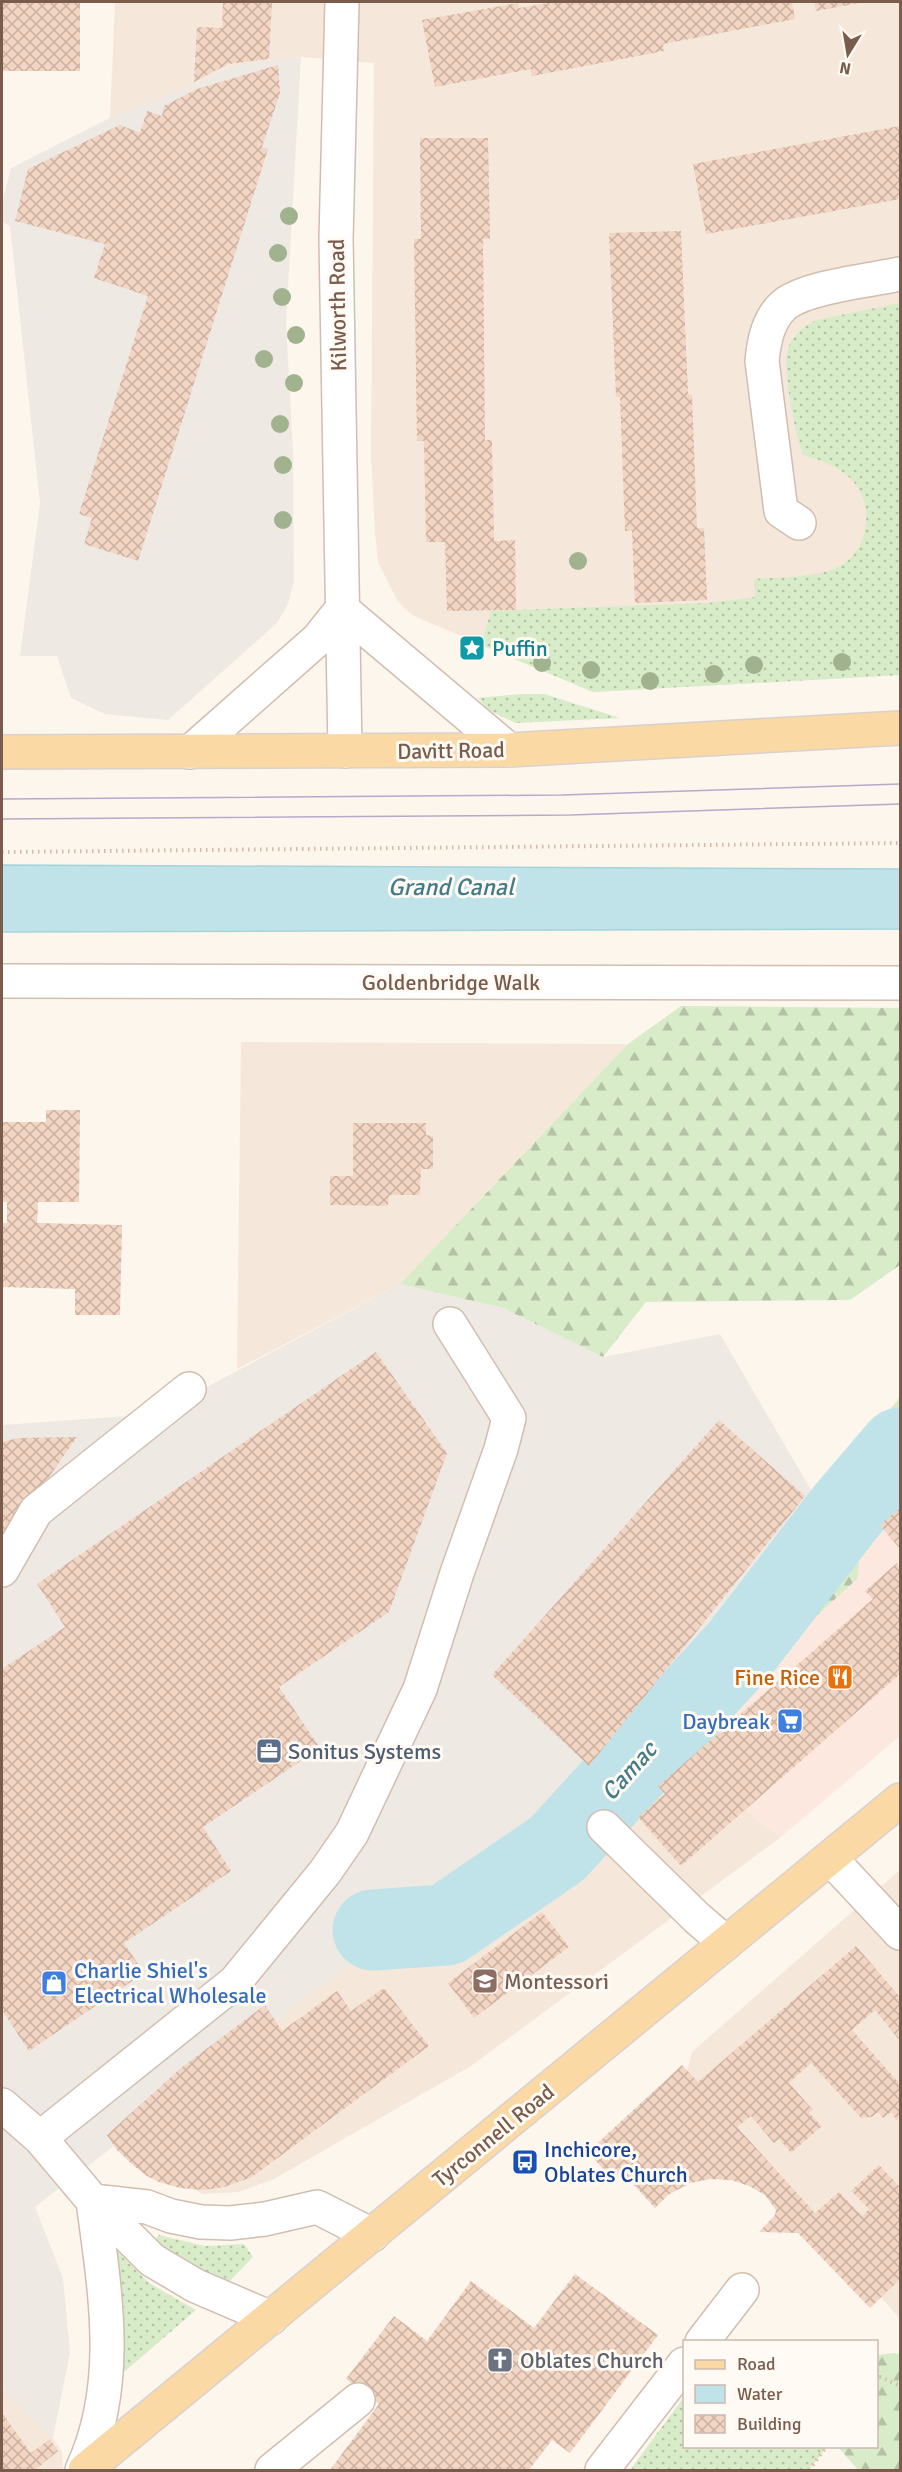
<svg xmlns="http://www.w3.org/2000/svg" width="902" height="2472" font-family="Signika,sans-serif">
<style>
.residential{fill:#f5e8da}
.commercial{fill:#fde8e0}
.industrial{fill:#efe9e4}
.grass{fill:url(#grass-dots)}
.forest{fill:url(#forest-firs)}
.water{fill:#bfe3e8;stroke:#a5d3da;stroke-width:1.5}
.lines{fill:none;stroke-linecap:round;stroke-linejoin:round}
.river{stroke:#bfe3e8;stroke-width:81}
.building{fill:url(#building-cross-hatch)}
.minor-casing{stroke:#d1beb0;stroke-width:36}
.major-casing{stroke:#dad1cd;stroke-width:36}
.path{stroke:#d9b8a5;stroke-width:4;stroke-dasharray:1.5 4.5;stroke-linecap:butt}
.minor{stroke:#fff;stroke-width:33}
.major{stroke:#fbd9a5;stroke-width:33}
.tram{stroke:#b9a8c9;stroke-width:1.5}
.tree{fill:#a0b28e}
.labels{text-anchor:middle;stroke-width:6;stroke-linejoin:round;paint-order:stroke}
.street-label{font-size:22px;fill:#7a5c4d;stroke:#fffaf3}
.culture-label{font-size:22px;fill:#0d838f;stroke:#fffaf3;text-anchor:start}
.food-label{font-size:22px;fill:#c56008;stroke:#fffaf3;text-anchor:end}
.shop-label{font-size:22px;fill:#366cbe;stroke:#fffaf3;text-anchor:end}
.service-label{font-size:22px;fill:#4e5e75;stroke:#fffaf3;text-anchor:start}
.education-label{font-size:22px;fill:#785e54;stroke:#fffaf3;text-anchor:start}
.transit-label{font-size:22px;fill:#164399;stroke:#fffaf3;text-anchor:start}
.worship-label{font-size:22px;fill:#5b616d;stroke:#fffaf3;text-anchor:start}
.water-label{font-size:24px;font-style:italic;fill:#437c86;stroke:#fffaf3}
</style>
<defs>
<pattern id="grass-dots" width="8" height="8" patternUnits="userSpaceOnUse" patternTransform="scale(1.5)"><rect width="8" height="8" fill="#d8ecc9"/><path d="M2 2h.1M6 6h.1" fill="none" stroke="#b4c2a5" stroke-width="1.8" stroke-linecap="round"/></pattern>
<pattern id="forest-firs" width="22" height="20" patternUnits="userSpaceOnUse" patternTransform="scale(1.5)"><rect width="22" height="20" fill="#d8ecc9"/><path d="M5 1l3.5 6h-7zM16 11l3.5 6h-7z" fill="#b4c2a5"/></pattern>
<pattern id="building-cross-hatch" width="8" height="8" patternUnits="userSpaceOnUse" patternTransform="scale(1.5)"><rect width="8" height="8" fill="#f3d5c3"/><path d="M0 0l8 8M0 8l8-8" fill="none" stroke="#cab0a1"/></pattern>
</defs>
<rect width="100%" height="100%" fill="#fdf6ec"/>
<!-- residential -->
<path class="residential" d="M115 2H900V675L593 692 416 617 405 609 397 600 378 562 375 533 371 457 374 63 301 57 262 61 225 68 194 85 110 118Z
M241 1042 628 1044 400 1284 237 1369Z
M900 1479V1547L865 1506Z
M653 1707 745 1810 781 1837 471 2066 274 2179 239 2192 203 2194 169 2179 125 2138 347 1966 431 1964 544 1842Z
M900 1870V2319L686 2076 692 2052Z
M2 2388 53 2438 62 2452 63 2470H2Z"/>
<!-- commercial -->
<path class="commercial" d="M865 1506 900 1547V1736L781 1837 745 1810 653 1707Z"/>
<!-- industrial -->
<path class="industrial" d="M301 57 286 323 293 451 294 581 288 604 277 623 168 720 105 714 71 698 57 656H20L40 503 10 226 2 222V203L11 168 110 118 194 85 225 68 262 61Z
M400 1284 503 1308 603 1357 720 1334 818 1502 544 1842 431 1965 347 1966 35 2207 63 2278 70 2353 53 2438 2 2388V1425L156 1414Z"/>
<!-- grass -->
<path class="grass" d="M900 303V675L593 692 481 645 491 611 708 603 755 597 754 579C779 577 819 578 840 566 854 558 862 545 865 530 873 485 841 465 803 455 795 433 782 371 788 349 792 335 804 326 816 320Z
M522 694H544L620 718 516 723 490 711 478 698Z
M159 2235 205 2246 244 2244 253 2257 227 2284 204 2275 153 2243Z
M112 2246 149 2283 196 2310 124 2372V2310Z
M684 2397V2446L827 2447 809 2470H630Z"/>
<!-- forest -->
<path class="forest" d="M681 1006 900 1008V1265L850 1300 646 1302 603 1357 503 1308 400 1284 628 1044Z
M900 1397V1487L860 1528 858 1578 679 1742 636 1728Z
M894 2353 900 2354V2470H858L838 2447 876 2446 877 2355Z"/>
<!-- water -->
<path class="water" d="M2 865 900 869V929L2 932Z"/>
<g class="lines">
<!-- river -->
<path class="river" d="M373 1930 446 1925 557 1849 740 1649 847 1510 900 1448"/>
</g>
<!-- building -->
<path class="building" d="M2 2H80V71H2Z
M223 2H272L269 59 228 64 194 82 197 27 222 28Z
M554 2H792L795 19 663 44 664 51 532 76 531 69 435 87 422 20 518 3 519 8Z
M814 2H859V3L816 11Z
M278 65 280 93 262 147 268 149 138 561 84 544 92 518 79 514 148 296 94 278 105 244 15 221 28 169 120 125 140 133 147 111 162 116 164 106 197 89Z
M900 126V199L706 234 693 164Z
M420 138H488L490 239H483L485 440H492L494 541 515 540 516 610 447 611 445 542H426L424 441H417L415 306 414 239H421Z
M681 231 688 394 692 395 697 528H704L707 600 635 603 632 531H625L620 397H616L609 233Z
M46 1110H80L79 1202H38L37 1223 122 1225 120 1315H75V1289L2 1287V1223H7V1202H2V1122H46Z
M353 1123H426V1135L433 1136V1169H421L420 1195H389L388 1206 330 1205V1176H353Z
M376 1352 447 1453 389 1612 279 1687 320 1748 203 1827 231 1871 124 1943 144 1973 29 2051 2 2010V1669L65 1627 37 1584Z
M719 1420 805 1496 589 1766 492 1675Z
M77 1437 39 1491 2 1551V1442L18 1438Z
M900 1508V1549L880 1525Z
M897 1563 900 1567V1674L681 1866 638 1817 665 1794 658 1786 873 1599 865 1591Z
M542 1912 569 1947 474 2018 448 1983Z
M856 1946 900 1997V2041L875 2010 852 2030 900 2084V2117L897 2120 891 2112 883 2118 878 2112 872 2117 861 2118 811 2063 789 2083 813 2110 809 2113 822 2126 806 2140 791 2153 779 2139 774 2143 751 2116 737 2127 815 2213 839 2192 862 2216 869 2209 851 2191 879 2165 900 2187V2279L870 2308 798 2233 759 2232 775 2215 776 2210 765 2195 749 2186 731 2180 710 2179 690 2183 668 2195 655 2208 621 2171 612 2179 588 2152 682 2065 698 2082Z
M384 1988 429 2046 252 2177 224 2187 204 2190 180 2188 159 2182 147 2176 134 2166 116 2149 107 2135 181 2068 265 2005 282 2031 337 1991 351 2011Z
M575 2274 658 2335 570 2453 552 2440 529 2470H330L379 2404 346 2379 394 2316 427 2341 471 2281 534 2328Z
M2 2413 31 2453 50 2439 58 2451 35 2470H2Z"/>
<g class="lines">
<defs>
<path id="minor" d="M342 2 336 239 345 751
M799 523 781 511 762 361C764 341 768 319 784 305 806 287 871 280 900 274
M342 609 509 750
M190 752 318 639 342 609
M2 981 900 983
M2 1570 36 1511 189 1389
M604 1827 697 1918 726 1943
M830 1858 900 1933
M2 2105 40 2138 93 2201 152 2260 196 2286 271 2318
M40 2138 235 1982 325 1872 352 1833 420 1689 457 1573 501 1449 509 1418 450 1324
M93 2201 147 2207 171 2216 201 2222 230 2223 265 2219 317 2207 372 2235
M702 2342 742 2290
M82 2470C122 2384 105 2292 93 2201
M272 2470 358 2400
M602 2470 684 2364"/>
<path id="major" d="M2 752 509 750 900 728
M85 2470 900 1800"/>
</defs>
<!-- minor casing -->
<use href="#minor" class="minor-casing"/>
<!-- major casing -->
<use href="#major" class="major-casing"/>
<!-- path -->
<path class="path" d="M2 852 900 843
M876 2382 880 2377 900 2386
M809 2470 827 2446"/>
<!-- minor -->
<use href="#minor" class="minor"/>
<!-- major -->
<use href="#major" class="major"/>
<!-- tram -->
<path class="tram" d="M2 799 562 795 900 784
M2 819 571 815 900 804"/>
</g>
<!-- trees -->
<g class="tree">
<circle cx="289" cy="216" r="9"/>
<circle cx="278" cy="253" r="9"/>
<circle cx="282" cy="297" r="9"/>
<circle cx="296" cy="335" r="9"/>
<circle cx="264" cy="359" r="9"/>
<circle cx="294" cy="383" r="9"/>
<circle cx="280" cy="424" r="9"/>
<circle cx="283" cy="465" r="9"/>
<circle cx="283" cy="520" r="9"/>
<circle cx="578" cy="561" r="9"/>
<circle cx="842" cy="662" r="9"/>
<circle cx="542" cy="663" r="9"/>
<circle cx="754" cy="665" r="9"/>
<circle cx="591" cy="670" r="9"/>
<circle cx="714" cy="674" r="9"/>
<circle cx="650" cy="681" r="9"/>
</g>
<!-- icons -->
<defs>
<symbol id="sight-square" viewBox="-11 -11 22 22"><rect x="-9" y="-9" width="18" height="18" rx="4" fill="#0f9aa8" stroke="#fffaf3"/><path d="M0-6L1.8-2.2L6-1.7L2.9 1.2L3.7 5.4L0 3.3L-3.7 5.4L-2.9 1.2L-6-1.7L-1.8-2.2Z" fill="#fff"/></symbol>
<symbol id="restaurant-square" viewBox="-11 -11 22 22"><rect x="-9" y="-9" width="18" height="18" rx="4" fill="#e8710a" stroke="#fffaf3"/><path d="M-5-6h1v4h1v-4h1v4h1v-4h1v5L-1.5 .5V6h-2V.5L-5-1ZM5-6V6H3V1.5H1.5Q1.5-4 5-6Z" fill="#fff"/></symbol>
<symbol id="supermarket-square" viewBox="-11 -11 22 22"><rect x="-9" y="-9" width="18" height="18" rx="4" fill="#3f7fe0" stroke="#fffaf3"/><path d="M-6-5.5h2.5l.6 2H6L4.5 2H-2.5L-4.4-4H-6ZM-1.5 3.2a1.3 1.3 0 1 0 .1 0ZM3 3.2a1.3 1.3 0 1 0 .1 0Z" fill="#fff"/></symbol>
<symbol id="office-square" viewBox="-11 -11 22 22"><rect x="-9" y="-9" width="18" height="18" rx="4" fill="#5c6f8a" stroke="#fffaf3"/><path d="M-6-3h4V-5.5h4V-3h4V5H-6ZM-1-4.5V-3h2v-1.5ZM-6 0V1H6V0Z" fill="#fff"/></symbol>
<symbol id="school-square" viewBox="-11 -11 22 22"><rect x="-9" y="-9" width="18" height="18" rx="4" fill="#8d6e63" stroke="#fffaf3"/><path d="M0-5L7-2L0 1L-7-2ZM-4 1L0 2.5L4 1V4Q0 6-4 4Z" fill="#fff"/></symbol>
<symbol id="shop-square" viewBox="-11 -11 22 22"><rect x="-9" y="-9" width="18" height="18" rx="4" fill="#3f7fe0" stroke="#fffaf3"/><path d="M-5-2.5h2.3a2.7 3.5 0 0 1 5.4 0H5L5.5 6h-11ZM-1.5-2.5h3a1.5 2.3 0 0 0-3 0Z" fill="#fff"/></symbol>
<symbol id="bus-square" viewBox="-11 -11 22 22"><rect x="-9" y="-9" width="18" height="18" rx="4" fill="#1a4fb4" stroke="#fffaf3"/><path d="M-5-6H5V4H4V6H2V4H-2V6H-4V4H-5ZM-3.5-4V0h7V-4ZM-3.5 1.2v1.5H-2V1.2ZM2 1.2v1.5H3.5V1.2Z" fill="#fff"/></symbol>
<symbol id="church-square" viewBox="-11 -11 22 22"><rect x="-9" y="-9" width="18" height="18" rx="4" fill="#6b7280" stroke="#fffaf3"/><path d="M-1.2-6h2.4v3.5h3.3v2.4h-3.3V6h-2.4V-.1h-3.3v-2.4h3.3Z" fill="#fff"/></symbol>
</defs>
<g fill-rule="evenodd">
<use href="#sight-square" x="457" y="633" width="30" height="30"/>
<use href="#restaurant-square" x="825" y="1662" width="30" height="30"/>
<use href="#supermarket-square" x="775" y="1706" width="30" height="30"/>
<use href="#office-square" x="254" y="1736" width="30" height="30"/>
<use href="#school-square" x="470" y="1966" width="30" height="30"/>
<use href="#shop-square" x="39" y="1968" width="30" height="30"/>
<use href="#bus-square" x="510" y="2147" width="30" height="30"/>
<use href="#church-square" x="485" y="2345" width="30" height="30"/>
</g>
<g class="labels">
<!-- street labels -->
<g class="street-label">
<text transform="translate(337 305) rotate(-91)" y="8">Kilworth Road</text>
<text transform="translate(451 750) rotate(-1)" y="8">Davitt Road</text>
<text x="451" y="990">Goldenbridge Walk</text>
<text transform="translate(493 2135) rotate(-39)" y="8">Tyrconnell Road</text>
</g>
<!-- culture labels -->
<g class="culture-label">
<text x="492" y="656">Puffin</text>
</g>
<!-- food labels -->
<g class="food-label">
<text x="820" y="1685">Fine Rice</text>
</g>
<!-- shop labels -->
<g class="shop-label">
<text x="770" y="1729">Daybreak</text>
<text x="74" y="1978" text-anchor="start">Charlie Shiel's<tspan x="74" dy="25">Electrical Wholesale</tspan></text>
</g>
<!-- service labels -->
<g class="service-label">
<text x="288" y="1759">Sonitus Systems</text>
</g>
<!-- education labels -->
<g class="education-label">
<text x="504" y="1989">Montessori</text>
</g>
<!-- transit labels -->
<g class="transit-label">
<text x="544" y="2157">Inchicore,<tspan x="544" dy="25">Oblates Church</tspan></text>
</g>
<!-- worship labels -->
<g class="worship-label">
<text x="520" y="2368">Oblates Church</text>
</g>
<!-- water labels -->
<g class="water-label">
<text x="451" y="895">Grand Canal</text>
<text transform="translate(629 1771) rotate(-48)" y="8">Camac</text>
</g>
</g>
<!-- border -->
<rect width="902" height="2472" fill="none" stroke="#7a5c4d" stroke-width="6"/>
<!-- legend -->
<rect x="683" y="2340" width="195" height="108" fill="#fffaf3" stroke="#cabbb1" stroke-width="1.5"/>
<rect x="695" y="2360" width="30" height="9" fill="#fbd9a5" stroke="#cabbb1" stroke-width="1.5"/>
<text x="737" y="2370" font-size="18" fill="#7a5c4d">Road</text>
<rect x="695" y="2385" width="30" height="18" fill="#bfe3e8" stroke="#cabbb1" stroke-width="1.5"/>
<text x="737" y="2400" font-size="18" fill="#7a5c4d">Water</text>
<rect x="695" y="2415" width="30" height="18" fill="url(#building-cross-hatch)" stroke="#cabbb1" stroke-width="1.5"/>
<text x="737" y="2430" font-size="18" fill="#7a5c4d">Building</text>
<!-- north arrow -->
<g transform="translate(848 54) rotate(191)" stroke="#fffaf3" stroke-width="4.5" paint-order="stroke">
<path d="M0-4.5L10 22L0 15L-10 22Z" fill="#7a5c4d"/>
<text y="-9" font-size="16" font-weight="bold" text-anchor="middle" fill="#7a5c4d">N</text>
</g>
</svg>
